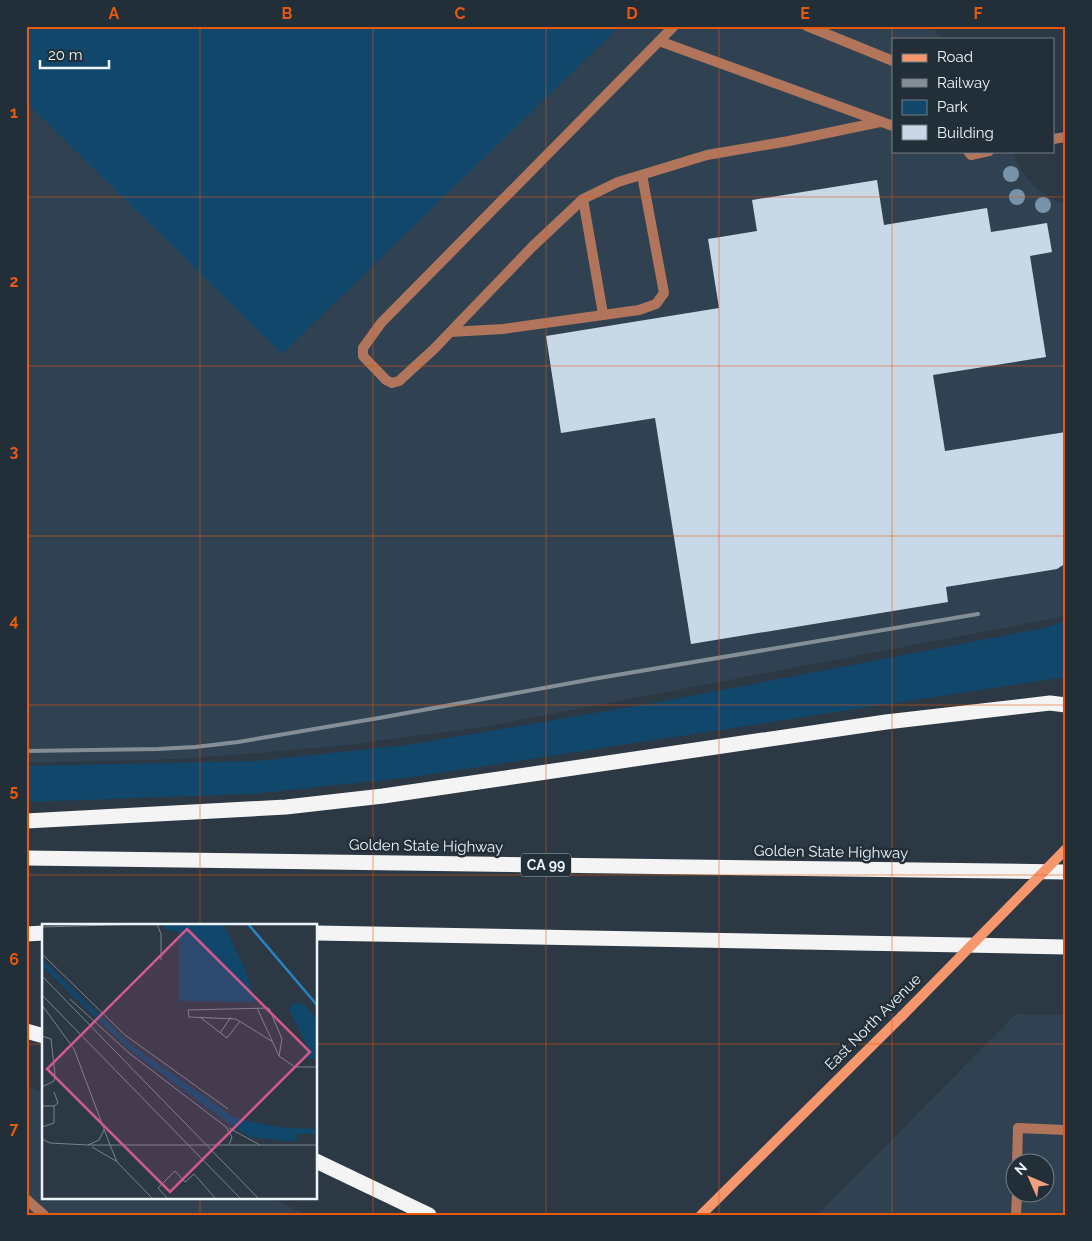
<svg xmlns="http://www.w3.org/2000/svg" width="1092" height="1241" font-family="Raleway,sans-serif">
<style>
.built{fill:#304251;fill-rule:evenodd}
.green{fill:#12476c}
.building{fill:#c9d8e6}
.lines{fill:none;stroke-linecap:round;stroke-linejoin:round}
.lane{stroke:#b1755b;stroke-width:10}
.secondary{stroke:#f6966d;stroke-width:10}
.highway{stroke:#f4f4f4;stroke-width:15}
.rail{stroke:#848e97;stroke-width:4}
.secondary-bridge{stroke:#f6966d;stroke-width:10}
.tree{fill:#7793aa}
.grid{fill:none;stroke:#e8590c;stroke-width:1;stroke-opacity:0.55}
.labels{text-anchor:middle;stroke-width:5;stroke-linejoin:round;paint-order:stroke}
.shield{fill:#222e38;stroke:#afb9c0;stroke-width:1}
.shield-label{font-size:14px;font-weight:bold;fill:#ecf4fb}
.street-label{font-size:15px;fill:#ecf4fb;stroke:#222e38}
.inset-river{fill:none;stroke:#2682c3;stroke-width:2.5}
.inset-road{fill:none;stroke:#79838d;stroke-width:1}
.view{fill:#cf5a8b;fill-opacity:0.15;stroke:#cf5a8b;stroke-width:2.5}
.inset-edge{fill:none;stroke:#ecf4fb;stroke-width:2.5}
.neatline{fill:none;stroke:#e8590c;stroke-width:2}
.grid-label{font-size:16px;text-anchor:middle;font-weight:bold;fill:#e8590c}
</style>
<rect width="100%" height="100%" fill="#2c3843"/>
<!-- built -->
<path class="built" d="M26 26H931L943 39H893V151H1013L1020 168 1033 185 1050 198 1066 205V616L477 728 338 746 233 755 179 759 26 763Z
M1016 1014 1066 1015V1215H817ZM1014 1164H1044V1194H1014Z
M26 1086 44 1092V1197H270L306 1215H26Z"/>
<!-- green -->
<path class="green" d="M26 26H620L282 354 26 102Z
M1066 620V677L413 777 252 794 26 802V766L257 761 407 745 665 701 1049 627Z"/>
<!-- building -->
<path class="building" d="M877 180 884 225 987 208 991 232 1047 223 1052 252 1030 256 1046 357 933 375 945 451 1066 432V563L1057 569 946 587 948 602 691 644 655 418 561 433 546 336 719 308 708 239 757 231 752 200Z"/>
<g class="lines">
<!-- lane -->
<path class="lane" d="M674 26 381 323 363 348V356L386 380 392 383 399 381 434 349 532 247 583 199 618 182 707 155 789 141 880 122
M807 26 893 61
M659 41 893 126
M1053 139 1066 137
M968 151 971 155 989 151
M583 199 603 314
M450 332 503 329 639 310 656 304 664 293 642 175
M1017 1164 1018 1128 1066 1130
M26 1199 44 1215
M1016 1215 1017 1194"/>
<!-- secondary -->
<path class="secondary" d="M701 1215 902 1016"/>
<!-- highway -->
<path class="highway" d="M26 821 286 807 383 796 886 722 1050 703 1066 705
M26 858 1066 872
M316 933 1066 947
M26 934 44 933
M26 1031 44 1036
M316 1161 429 1215"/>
<!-- rail -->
<path class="rail" d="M26 751 158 749 195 747 238 742 379 718 593 679 978 614"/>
<!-- secondary-bridge -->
<path class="secondary-bridge" d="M902 1016 1066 849"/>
</g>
<!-- trees -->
<g class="tree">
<circle cx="1011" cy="174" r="8"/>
<circle cx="1017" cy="197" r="8"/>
<circle cx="1043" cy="205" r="8"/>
</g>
<!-- grid -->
<path class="grid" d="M200 26V925M373 26V1215M546 26V1215M719 26V1215M892 26V1215M26 197H1066M26 366H1066M26 536H1066M26 705H1066M26 875H1066M26 1044H44M316 1044H1066M200 1197V1215"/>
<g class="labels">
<!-- shield labels -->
<rect class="shield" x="521" y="853.5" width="50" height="23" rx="4"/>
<g class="shield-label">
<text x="546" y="870">CA 99</text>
</g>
<!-- street labels -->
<g class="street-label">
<text transform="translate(426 846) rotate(1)" y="5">Golden State Highway</text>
<text transform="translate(831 852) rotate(1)" y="5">Golden State Highway</text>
<text transform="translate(873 1022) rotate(-45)" y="5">East North Avenue</text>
</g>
</g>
<!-- overview -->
<g transform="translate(42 924)">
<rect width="275" height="275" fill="#2c3843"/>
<path d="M119 0H182L205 50 213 78 137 77V8L124 6ZM0 35 88 120 193 194 235 203 275 205V210H255V217H242L209 213 193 204 84 123 0 42ZM260 79 275 95V135L265 134 263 128 267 126 247 85 249 80Z" fill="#12476c"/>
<path class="inset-river" d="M206 0 275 81"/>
<path class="inset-road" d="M115 0 119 10V36M0 3 103 0M0 30 83 111 186 185M0 52 217 275M0 71 199 275M28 75 87 129 184 203 190 213 187 221M0 81 32 125 68 221M215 84 237 132M159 94 185 114 198 97M178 109 189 93M0 112 9 115 13 151 12 157 0 163M231 118 194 95 147 93 146 86 227 84 240 115 237 132 253 143H275M0 182H12L16 179 12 168M0 203 12 199V182M187 204 218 221M0 215 8 219 46 221H275M46 221 57 216 62 206M68 221 75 238 111 275M50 223 74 237M126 275 116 264 133 247 143 258 152 250 174 275"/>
<path class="view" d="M145 5 268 128 128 268 5 145Z"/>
<rect width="275" height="275" class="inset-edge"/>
</g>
<!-- border -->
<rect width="1092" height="1241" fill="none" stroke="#222e38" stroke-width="55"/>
<!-- legend -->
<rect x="892" y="38" width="162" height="115" fill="#222e38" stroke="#737d86"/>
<rect x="902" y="54" width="25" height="8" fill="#f6966d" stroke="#737d86"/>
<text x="937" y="62" font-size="15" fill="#ecf4fb">Road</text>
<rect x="902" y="79" width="25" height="8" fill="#848e97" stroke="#737d86"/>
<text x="937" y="88" font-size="15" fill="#ecf4fb">Railway</text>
<rect x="902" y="100" width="25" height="15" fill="#12476c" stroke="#737d86"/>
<text x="937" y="112" font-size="15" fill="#ecf4fb">Park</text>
<rect x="902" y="125" width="25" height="15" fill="#c9d8e6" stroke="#737d86"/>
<text x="937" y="138" font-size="15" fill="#ecf4fb">Building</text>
<!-- north arrow -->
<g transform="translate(1030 1178) rotate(315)"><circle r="24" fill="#222e38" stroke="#737d86"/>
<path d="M0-4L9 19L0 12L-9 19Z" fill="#f2a07f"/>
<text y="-8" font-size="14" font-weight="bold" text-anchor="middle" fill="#ecf4fb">N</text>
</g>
<!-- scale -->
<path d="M40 60v8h69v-8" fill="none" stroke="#ecf4fb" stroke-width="2.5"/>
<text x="48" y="60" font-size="15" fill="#ecf4fb" stroke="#222e38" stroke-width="4" paint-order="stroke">20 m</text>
<rect x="28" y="28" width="1036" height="1186" class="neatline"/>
<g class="grid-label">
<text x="114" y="19">A</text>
<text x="287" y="19">B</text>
<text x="460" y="19">C</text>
<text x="632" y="19">D</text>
<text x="805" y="19">E</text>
<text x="978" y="19">F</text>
<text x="14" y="118">1</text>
<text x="14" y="287">2</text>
<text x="14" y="457">3</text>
<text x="14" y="626">4</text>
<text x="14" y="796">5</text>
<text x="14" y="965">6</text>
<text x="14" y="1134">7</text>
</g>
</svg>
